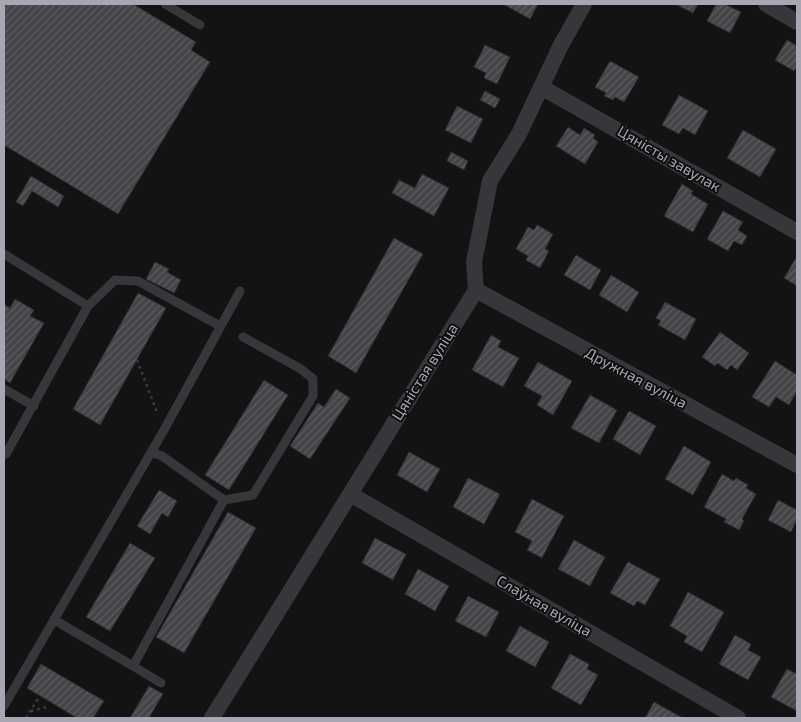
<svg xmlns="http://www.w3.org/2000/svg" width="801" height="722" font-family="'Exo 2',sans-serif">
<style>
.building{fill:url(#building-hatch);stroke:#2e2d30}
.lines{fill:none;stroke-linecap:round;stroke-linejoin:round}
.path{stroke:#3c3d42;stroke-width:2.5;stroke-dasharray:2.5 4;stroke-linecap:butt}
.service{stroke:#36363b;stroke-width:9}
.minor{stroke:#36363b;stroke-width:16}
.labels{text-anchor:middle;stroke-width:4;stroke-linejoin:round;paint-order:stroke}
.street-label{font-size:15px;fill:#a6a7b3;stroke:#0e0e0f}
</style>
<defs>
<pattern id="building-hatch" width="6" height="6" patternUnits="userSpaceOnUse" patternTransform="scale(1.25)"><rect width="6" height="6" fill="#454549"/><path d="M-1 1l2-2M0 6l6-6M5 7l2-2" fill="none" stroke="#5d5d61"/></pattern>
</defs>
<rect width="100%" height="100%" fill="#131314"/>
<!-- building -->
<path class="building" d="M4 4H133L196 42 191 50 210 62 118 214 4 145Z
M503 4H538L530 19Z
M675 4H698L693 13Z
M716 4H724L741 12 730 33 707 21Z
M787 40 797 46V66L794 71 775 60Z
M485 45 510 57 497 84 484 78 486 73 474 67Z
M610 61 639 77 624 102 615 97 613 100 604 96 606 93 595 87Z
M485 91 500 99 495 108 480 100Z
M679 95 708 111 695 135 683 128 679 134 662 125Z
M457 106 483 119 471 143 445 130Z
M568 127 580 135 584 128 595 135 593 138 598 142 585 164 556 146Z
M743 130 776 149 760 177 727 158Z
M451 152 468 161 464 170 447 161Z
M422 174 449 188 434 216 392 193 399 180 415 188Z
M31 176 64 196 58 207 32 191 23 206 16 202Z
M682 184 693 191 691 194 708 204 693 232 664 216Z
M723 211 743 222 738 230 747 236 742 245 734 241 728 251 707 239Z
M537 225 553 234 545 249 549 251 540 268 526 260 528 256 516 249 528 227 534 230Z
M394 238 423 254 356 373 328 356Z
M576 255 601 270 590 290 564 275Z
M797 256V286L784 278Z
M155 262 169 269 167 272 181 280 174 293 146 279Z
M611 275 639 292 627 312 599 295Z
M138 293 166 308 100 425 73 409Z
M15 299 34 310 30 316 44 323 10 383 4 379V304L10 308Z
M665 302 696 319 685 340 658 325 661 321 656 318Z
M720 332 749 353 737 370 731 365 727 370 717 363 715 366 702 357Z
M491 335 501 341 498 347 519 358 503 387 472 370Z
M775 361 797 375V391L789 405 776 397 769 407 752 397Z
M538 362 572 381 553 415 537 405 542 396 524 386Z
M264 380 288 395 229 490 205 475Z
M336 389 350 398 310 459 290 446 318 403 324 407Z
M590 395 617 410 599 443 571 428Z
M629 411 656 426 640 455 613 439Z
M684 446 711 462 693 495 665 479Z
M409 452 440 469 427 492 397 475Z
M722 474 734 481 736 478 748 485 746 488 756 494 742 519 744 521 739 530 724 522 726 519 704 507Z
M468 478 500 494 484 524 453 507Z
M159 490 177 501 168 517 162 513 150 534 137 526Z
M532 499 564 516 542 558 527 550 532 541 515 532Z
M778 500 797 510V519L791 532 768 520Z
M228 512 256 528 184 653 156 637Z
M375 538 406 554 393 580 362 563Z
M574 540 605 557 590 586 558 569Z
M130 543 155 558 110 631 86 617Z
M628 562 660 579 645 605 637 601 634 606 610 593Z
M418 569 449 586 435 611 405 594Z
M688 592 724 612 702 652 684 642 687 636 670 626Z
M468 596 499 612 486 637 455 621Z
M520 626 549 642 535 667 506 651Z
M735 635 751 644 748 650 761 657 748 680 719 664Z
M570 654 589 664 587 669 598 675 581 705 551 688Z
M41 664 104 701 93 718H77L27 688Z
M787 669 797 674V711L771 697Z
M149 686 163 694 149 718H130Z
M654 702 683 718H645Z"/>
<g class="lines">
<!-- path -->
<path class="path" d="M137 360 158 415
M31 711 50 706
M26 718 38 699"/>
<!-- service -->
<path class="service" d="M165 4 200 25
M4 254 88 306 6 454 4 455
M88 306 115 280 138 281 220 326
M4 389 34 406
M224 500 253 495 313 396V379L301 369 243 337
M54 619 63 625 133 666 224 500 162 456 152 452
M133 666 161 683
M4 706 164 430 240 291"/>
<!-- minor -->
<path class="minor" d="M766 4 797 22
M541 87 797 232
M476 290 797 465
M350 494 738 718
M212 718 476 290 474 262 490 181 519 134 561 45 584 4"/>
</g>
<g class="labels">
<!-- street labels -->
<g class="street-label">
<text transform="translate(669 159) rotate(30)" y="5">Цяністы завулак</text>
<text transform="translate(425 372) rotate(-58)" y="5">Цяністая вуліца</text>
<text transform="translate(636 378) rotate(28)" y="5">Дружная вуліца</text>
<text transform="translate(544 606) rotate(30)" y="5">Слаўная вуліца</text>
</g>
</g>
<!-- border -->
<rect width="801" height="722" fill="none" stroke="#a6a7b3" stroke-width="10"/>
</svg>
